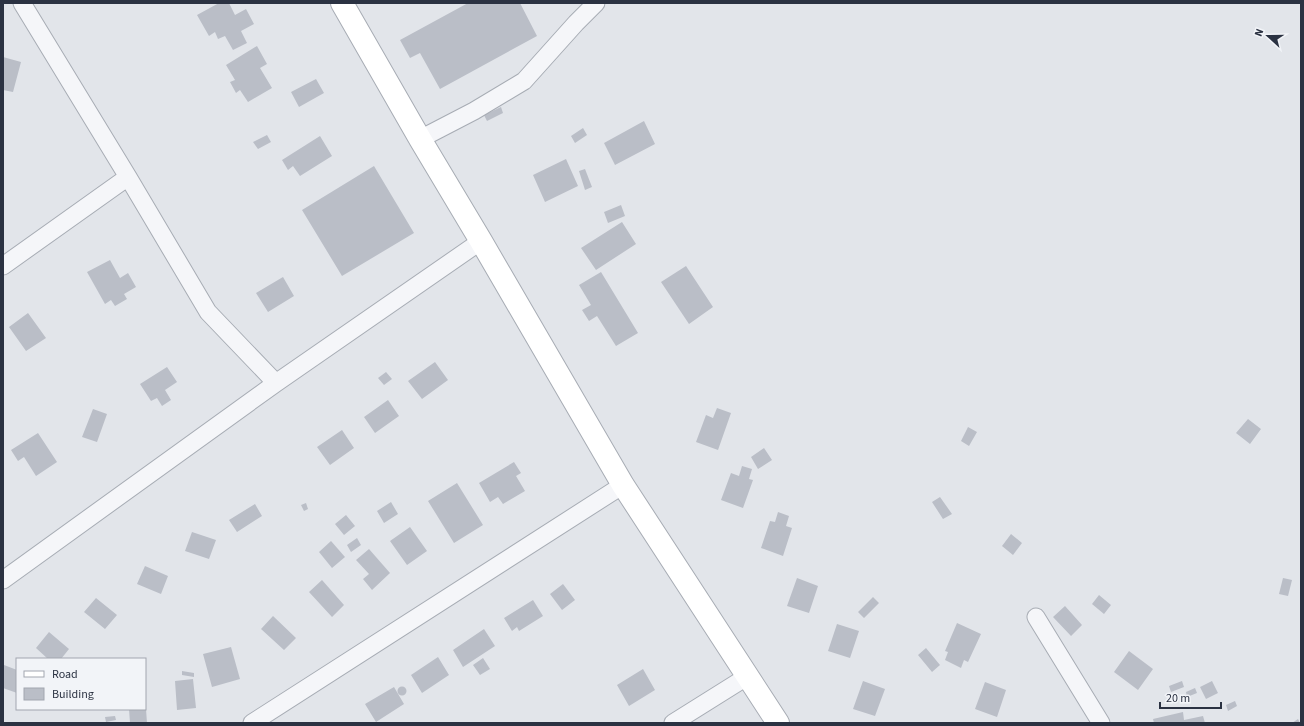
<svg xmlns="http://www.w3.org/2000/svg" width="1304" height="726" font-family="'Source Sans 3',sans-serif">
<style>
.building{fill:#babec7}
.lines{fill:none;stroke-linecap:round;stroke-linejoin:round}
.street-casing{stroke:#a7acb4;stroke-width:19}
.secondary-casing{stroke:#a7acb4;stroke-width:24}
.street{stroke:#f5f6f9;stroke-width:17}
.secondary{stroke:#fff;stroke-width:22}
</style>
<rect width="100%" height="100%" fill="#e2e5ea"/>
<!-- building -->
<path class="building" d="M219 3H229L235 15 246 9 254 24 241 31 247 43 233 50 225 36 218 39 215 32 209 36 197 15Z
M468 3H520L537 36 440 89 420 53 410 58 400 40Z
M257 46 267 64 260 68 272 88 248 102 240 90 236 93 230 82 235 80 226 65Z
M3 57 21 62 13 92 3 90Z
M316 79 324 93 299 107 291 92Z
M501 107 503 113 487 121 484 115Z
M644 121 655 144 615 165 604 143Z
M583 128 587 135 575 143 571 136Z
M267 135 271 142 258 149 253 142Z
M320 136 332 156 300 176 293 166 288 170 282 160Z
M566 159 578 186 545 202 533 175Z
M374 166 414 233 342 276 302 210Z
M585 169 592 187 585 190 579 171Z
M621 205 625 216 608 223 604 212Z
M622 222 636 244 596 270 581 248Z
M110 260 120 278 128 273 136 287 124 294 127 299 115 306 111 300 105 304 87 272Z
M686 266 713 307 689 324 661 282Z
M601 272 638 333 616 346 597 316 589 321 582 310 591 305 579 285Z
M283 277 294 296 268 312 256 293Z
M28 313 46 338 26 351 9 327Z
M435 362 448 380 422 399 408 381Z
M167 367 177 382 165 390 171 400 162 406 157 398 151 401 140 384Z
M386 372 392 379 384 385 378 378Z
M388 400 399 416 375 433 364 417Z
M717 408 731 413 718 450 696 442 706 415 713 418Z
M93 409 107 414 97 442 82 437Z
M1248 419 1261 429 1250 444 1236 433Z
M968 427 977 432 969 446 961 441Z
M342 430 354 448 330 465 317 447Z
M38 433 57 462 36 476 24 457 18 461 11 450Z
M764 448 772 460 758 469 751 457Z
M514 462 521 473 516 476 525 491 503 504 498 497 490 502 479 483Z
M742 466 752 469 749 479 753 480 743 508 721 500 731 473 739 476Z
M457 483 483 525 454 543 428 501Z
M940 497 952 514 943 519 932 502Z
M391 502 398 514 384 523 377 511Z
M306 503 308 509 304 511 301 505Z
M255 504 262 516 237 532 229 520Z
M778 512 789 516 786 526 792 528 783 556 761 548 770 521 775 522Z
M346 515 355 526 344 535 335 524Z
M410 527 427 551 407 565 390 541Z
M192 532 216 540 209 559 185 551Z
M1011 534 1022 543 1013 555 1002 546Z
M357 538 361 545 351 552 347 545Z
M331 541 345 557 332 568 319 552Z
M369 549 390 573 372 590 363 579 369 574 356 560Z
M145 566 168 576 161 594 137 584Z
M797 578 818 586 809 613 787 606Z
M1283 578 1292 580 1288 596 1279 594Z
M322 580 344 605 332 617 309 592Z
M563 584 575 600 562 610 550 594Z
M1099 595 1111 605 1104 614 1092 604Z
M873 597 879 603 864 618 858 612Z
M96 598 117 615 105 629 84 612Z
M533 600 543 616 519 631 517 627 512 631 504 618Z
M1065 606 1082 625 1071 636 1053 617Z
M273 616 296 638 284 650 261 629Z
M957 623 981 634 968 662 964 660 961 668 945 660 948 652 945 651Z
M837 624 859 631 850 658 828 651Z
M484 629 495 646 463 667 453 650Z
M49 632 69 649 61 659H48L36 648Z
M231 647 240 679 212 687 203 654Z
M926 648 940 665 932 672 918 655Z
M1129 651 1153 669 1138 690 1114 672Z
M438 657 449 675 422 693 411 675Z
M483 658 490 669 480 675 473 665Z
M4 665 17 670V693L3 688Z
M643 669 655 690 629 706 617 685Z
M182 671 194 673V677L182 675Z
M193 679 196 708 177 710 175 681Z
M863 681 885 689 875 716 853 709Z
M1182 681 1184 687 1171 692 1169 686Z
M1212 681 1218 693 1206 699 1200 687Z
M985 682 1006 690 997 717 975 709Z
M397.5 691a4.5 4.5 0 1 1 9 0a4.5 4.5 0 1 1-9 0Z
M394 687 404 704 376 722 365 704Z
M1195 688 1197 693 1187 697 1186 692Z
M1235 701 1237 706 1228 711 1226 705Z
M129 709H146L147 723H130Z
M1183 712 1184 720 1203 716 1205 723H1154L1153 719Z
M115 716 116 720 106 722 105 717Z
M1298 719 1300 723H1292Z"/>
<g class="lines">
<defs>
<path id="street" d="M22 3 128 177 208 312 276 383
M420 139 474 111 524 81 576 23 596 3
M3 266 128 177
M3 580 276 383 481 241
M1036 617 1101 723
M252 723 623 485
M673 723 748 676"/>
<path id="secondary" d="M342 3 420 139 481 241 623 485 778 723"/>
</defs>
<!-- street casing -->
<use href="#street" class="street-casing"/>
<!-- secondary casing -->
<use href="#secondary" class="secondary-casing"/>
<!-- street -->
<use href="#street" class="street"/>
<!-- secondary -->
<use href="#secondary" class="secondary"/>
</g>
<!-- border -->
<rect width="1304" height="726" fill="none" stroke="#2b3242" stroke-width="8"/>
<!-- legend -->
<rect x="16" y="658" width="130" height="52" fill="#f2f4f8" stroke="#a2a6af"/>
<rect x="24" y="671" width="20" height="6" fill="#ffffff" stroke="#a2a6af"/>
<text x="52" y="678" font-size="12" fill="#2b3242">Road</text>
<rect x="24" y="688" width="20" height="12" fill="#babec7" stroke="#a2a6af"/>
<text x="52" y="698" font-size="12" fill="#2b3242">Building</text>
<!-- north arrow -->
<g transform="translate(1268 36) rotate(291)" stroke="#f2f4f8" stroke-width="3" paint-order="stroke">
<path d="M0-3L7 15L0 10L-7 15Z" fill="#2b3242"/>
<text y="-6" font-size="11" font-weight="bold" text-anchor="middle" fill="#2b3242">N</text>
</g>
<!-- scale -->
<path d="M1160 702v6h61v-6" fill="none" stroke="#2b3242" stroke-width="2"/>
<text x="1166" y="702" font-size="12" fill="#2b3242" stroke="#f2f4f8" stroke-width="3" paint-order="stroke">20 m</text>
</svg>
